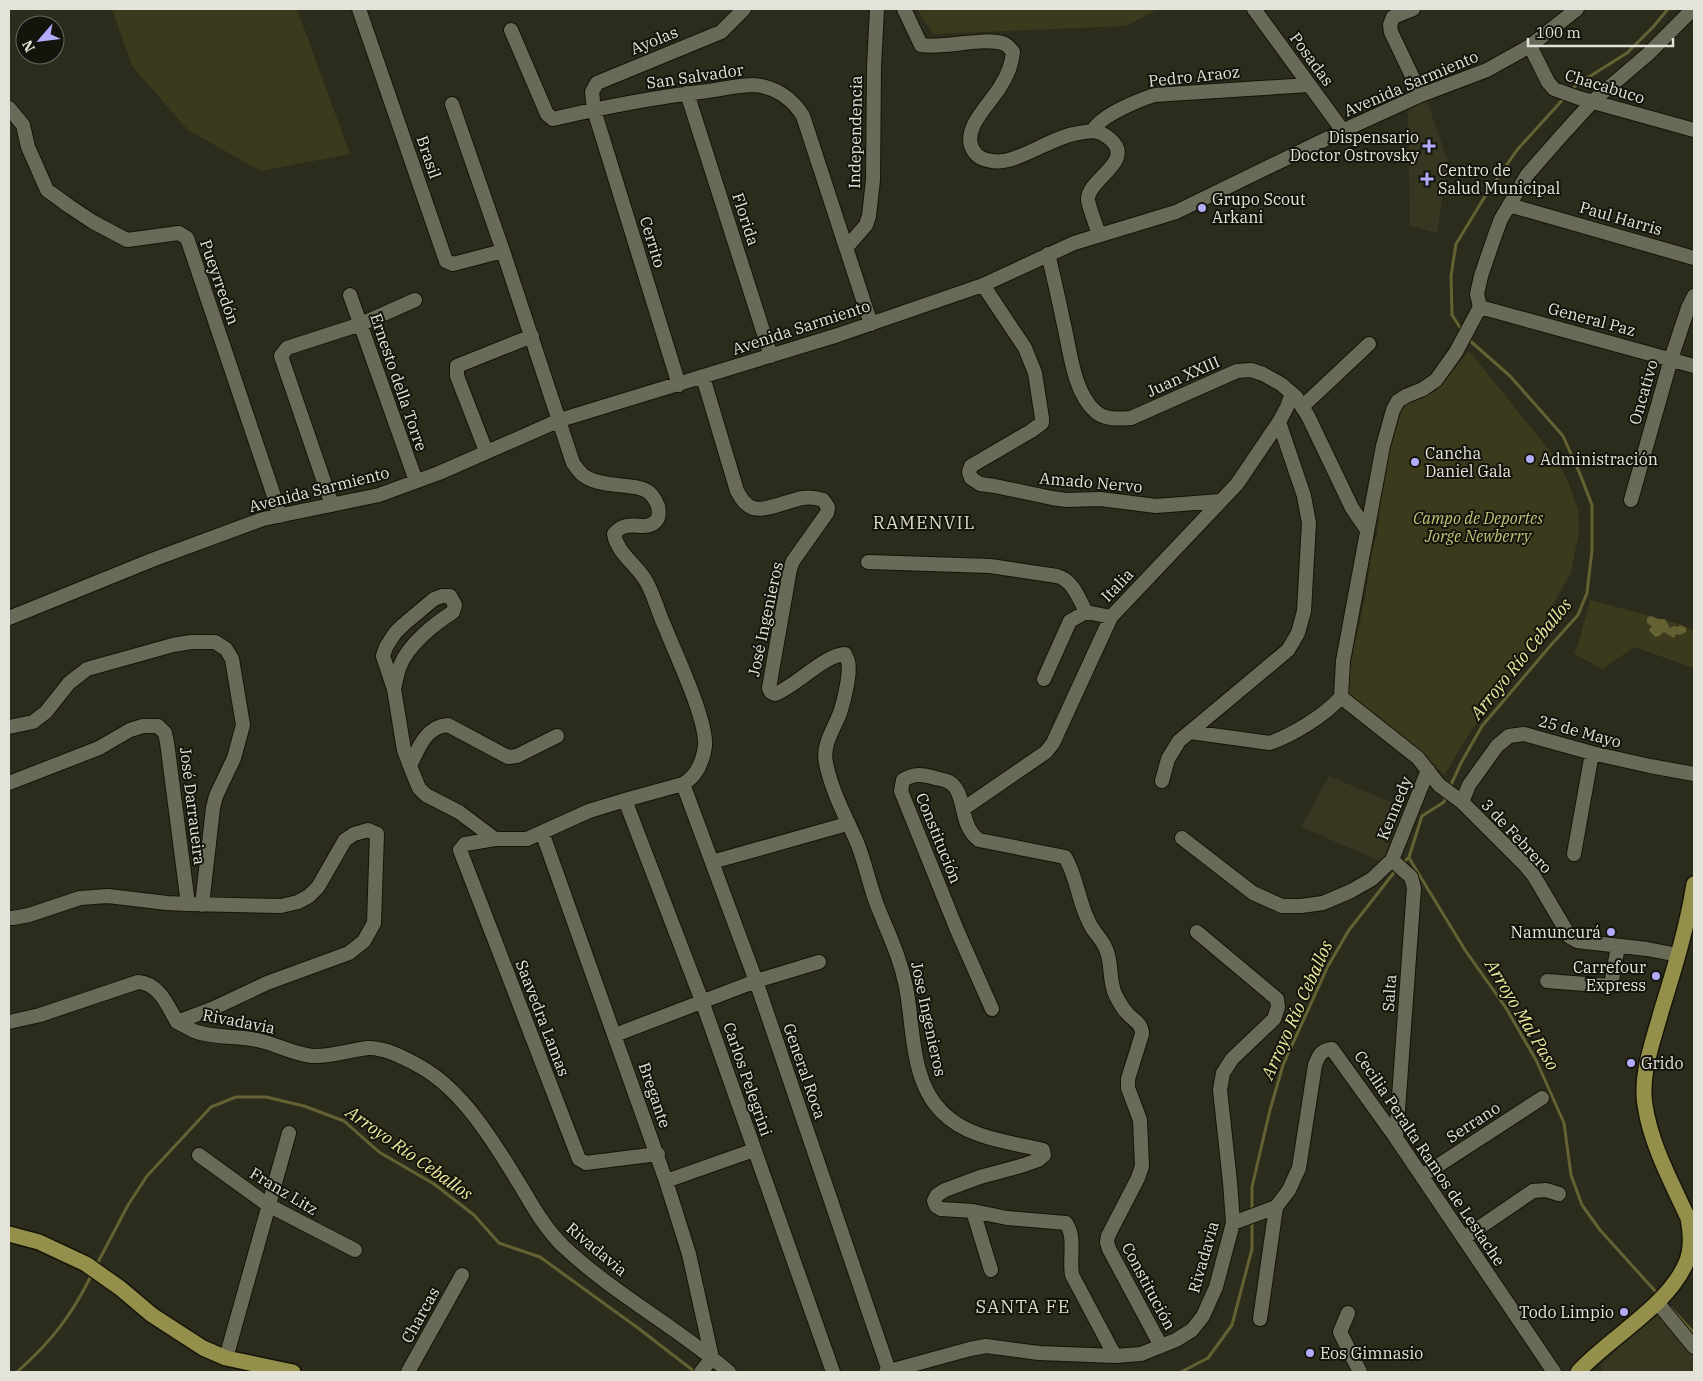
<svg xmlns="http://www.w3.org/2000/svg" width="1703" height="1381" font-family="'IBM Plex Serif',serif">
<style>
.built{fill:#373621}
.green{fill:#3c3a1c}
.water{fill:#646133}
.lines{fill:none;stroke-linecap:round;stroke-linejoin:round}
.stream{stroke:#646133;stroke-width:3}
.minor-casing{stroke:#151407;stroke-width:16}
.major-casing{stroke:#151407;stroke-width:18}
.minor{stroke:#6a6a59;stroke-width:14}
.major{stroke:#94904c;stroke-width:15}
.poi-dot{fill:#b1adfa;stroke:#14140d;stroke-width:2}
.labels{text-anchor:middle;stroke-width:4;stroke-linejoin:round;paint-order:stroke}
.street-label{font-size:16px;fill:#e3e3d9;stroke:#14140d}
.poi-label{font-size:16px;fill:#e3e3d9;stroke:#14140d;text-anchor:start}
.park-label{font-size:16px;font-style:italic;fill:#c8c379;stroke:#14140d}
.neighbourhood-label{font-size:18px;letter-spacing:1px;fill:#dbdbc8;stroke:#14140d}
.water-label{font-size:18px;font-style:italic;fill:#ede99d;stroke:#14140d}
</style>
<rect width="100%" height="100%" fill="#2c2c1d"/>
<!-- built -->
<path class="built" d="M1427 101 1448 162 1437 233 1410 226 1408 107Z
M1329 776 1403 807 1382 862 1301 827Z
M1659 1309 1694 1353V1372H1603L1600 1366Z"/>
<!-- green -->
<path class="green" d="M112 9H297L350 154 261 171 188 130 132 66Z
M917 9H1158L1126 26 933 34Z
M1469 351 1554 456 1568 481 1578 510 1579 531 1571 573 1549 611 1541 632 1502 690 1471 731 1444 775 1426 758 1346 694 1353 651 1365 599 1372 550 1377 535 1381 493 1396 417 1412 399 1435 392Z
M1590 600 1680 624 1694 631V668L1634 647 1603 669 1574 654 1579 642Z"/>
<!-- water -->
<path class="water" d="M1651 616 1658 619H1665L1670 628 1674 626 1678 627 1680 625 1686 628V632L1680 635 1676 634 1674 638 1664 632 1659 636 1655 637 1649 630 1652 626 1647 623V618Z"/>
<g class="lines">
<!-- stream -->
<path class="stream" d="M1570 92 1576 85 1627 53 1653 27 1668 9
M1463 332 1452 315 1451 276 1456 244 1484 198 1517 150 1566 96
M1449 789 1461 763 1482 726 1551 645 1578 615 1587 593 1592 550V505L1580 474 1563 436 1510 376 1468 339
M1409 858 1465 950 1506 1008 1536 1060 1564 1123 1571 1175 1582 1205 1600 1230 1656 1292
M1402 864 1409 857 1422 816 1444 802 1447 795
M1252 1210V1187L1270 1110 1283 1065 1328 966 1349 930 1396 870
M96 1266 128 1205 147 1176 211 1107 236 1097H266L304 1106 344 1121 379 1152 434 1184 474 1215 499 1243 540 1257 638 1328 695 1372
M1671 1308 1694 1333
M17 1372C51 1342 72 1315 92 1274
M1181 1372 1208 1358 1232 1325 1252 1249V1219"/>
<defs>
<path id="minor" d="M359 9 446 261 453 264 503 251 573 463C577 468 580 474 586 477 604 488 634 483 647 491 652 494 656 501 658 506 659 511 660 517 656 521 645 533 627 517 614 534 617 553 636 564 646 581 654 595 658 612 665 627 675 653 707 719 705 746 703 761 697 776 683 784L625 800 589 811 527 839H495L459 812 426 795 419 788 410 766C418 749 426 726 448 725L508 757 517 756 557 736
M904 9 921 45C946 49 984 36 1005 44 1008 46 1011 49 1013 52 1012 65 1007 76 1000 87 990 104 961 129 973 150 978 158 984 160 992 161 1016 165 1050 138 1074 134 1089 131 1097 128 1110 139 1136 161 1088 179 1088 199 1088 206 1097 227 1099 235
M1254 9 1343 131
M1413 9 1393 17 1390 25 1391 32 1421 95
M511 30 547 114 553 119C604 107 656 97 708 91 722 89 739 85 753 85 774 86 792 98 803 116L871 324
M1530 46 1548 82 1554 89 1579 98 1694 130
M687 93 771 356
M452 104 503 251
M9 108 23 125 28 147 47 190 69 206 93 222 127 240 179 233 187 238 274 496 279 516
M1093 130C1102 115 1137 101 1154 95L1309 85
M1509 205 1694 258
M846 248 866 225 869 216 873 180 874 67 877 9
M1048 254C1054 278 1059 301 1064 325 1070 351 1074 393 1095 411 1104 420 1119 419 1131 418L1237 371 1251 370 1263 374 1281 384 1296 397 1308 416 1352 508 1367 530
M983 285 1025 348 1035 373 1042 418V423L1031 431 971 466 969 472 971 478 980 484 995 486 1052 498 1066 500 1100 499 1156 506 1221 501
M350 295 416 481
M1480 307 1477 294 1481 276 1495 235 1501 219 1527 175 1562 135 1593 101 1648 54 1693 9
M1480 307 1694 366
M703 377 737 491C741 498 745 505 753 508 766 512 789 500 803 498 810 497 817 498 823 500L828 507 827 513 793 561 790 569 769 688 771 692 775 694C796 686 824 655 845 654 845 655 848 660 848 661 851 673 844 701 840 713 834 729 822 745 826 763 831 789 845 816 856 840 865 861 869 884 877 905 888 933 900 956 906 987 914 1027 910 1080 942 1112 967 1138 1009 1142 1043 1150L1044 1155 1038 1160 1024 1165 980 1177 945 1190 937 1195 934 1201 936 1206 941 1209 973 1211 1007 1218 1066 1223C1076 1237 1069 1258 1072 1275L1115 1356
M679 385 594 110 592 92 597 83 721 32 744 9
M1302 407 1369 344
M486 451 457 376V366L532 336
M1631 500 1671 359 1688 308 1694 296
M332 505 281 356 287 348 361 324 415 300
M868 562 990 566 1057 576C1073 580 1079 599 1086 612L1111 617 1237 484 1279 422 1287 407 1292 393
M9 618 152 560 263 519 379 495 439 473 560 420 838 335 983 285 1074 243 1176 212 1355 125 1421 95 1487 70 1530 46 1577 9
M1044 679 1070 621 1086 612
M394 689C396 681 397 673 400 666 408 645 434 624 453 612L455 605 450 596H442L434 599 403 625 395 633 386 647 383 656 394 689 404 750 410 766
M1341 697 1418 758 1439 785 1462 802 1525 865 1534 876 1570 937 1577 941 1647 949 1678 955
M1341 697 1343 661 1383 446 1393 410 1398 401 1406 396 1423 389 1436 380 1456 352 1480 307
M9 727 33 722 46 712 69 683 87 669 173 645 191 642H215L226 649 232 659 243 725 234 758 216 796 213 808 202 905
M1190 732 1270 743C1294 734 1324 716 1341 697
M1162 781 1168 759 1179 741 1288 650 1298 633 1304 611 1309 523 1304 496 1279 422
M9 783 99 748 130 730 143 726H158L165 733 167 742 188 904
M683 784 756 981 889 1371
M625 800 702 1001 833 1372
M1462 802 1469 785 1497 746 1509 736 1524 734 1592 753 1650 766 1694 774
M963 809 1046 752 1053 743 1111 617
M542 832 666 1181 689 1254 712 1358 701 1372
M1182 838 1253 893 1282 906H1301L1323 903 1351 891 1372 879 1392 860 1428 770
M495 839 465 844 460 850 579 1159 586 1163 658 1154
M1574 854 1592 753
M1392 860 1411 877 1414 888 1396 1138
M712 862 847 824
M9 918H13L29 915 80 898 108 896 167 903 188 904 281 906 298 902 309 896 318 887 345 840 354 834 368 830 377 834 374 923 364 941 349 953 267 983 214 1008 177 1022C184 1025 191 1030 197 1032 218 1039 241 1035 261 1041 278 1045 294 1054 312 1056 331 1057 350 1050 368 1048 385 1047 407 1059 421 1067 465 1092 496 1146 522 1188 534 1209 546 1229 563 1246 614 1294 677 1327 729 1372
M1547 981 1611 986 1618 946
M992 1009 957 930 901 791 903 780C913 774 920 774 932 777 937 779 942 779 947 781 968 790 957 824 979 840L1065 857C1078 878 1078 904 1091 926 1096 935 1104 941 1107 952 1112 965 1109 980 1115 994 1118 1000 1122 1008 1127 1013 1134 1021 1142 1023 1142 1034L1128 1079V1088L1140 1120 1142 1166 1138 1178 1108 1236 1107 1242 1109 1249 1161 1346
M9 1022 40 1015 138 982C160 984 167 1005 177 1022
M615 1035 756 981 819 962
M199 1155 268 1205 355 1250
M1422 1176 1542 1098
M666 1181 754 1150
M973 1211 991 1270
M1233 1223 1276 1207 1289 1190 1299 1168 1315 1065C1319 1055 1321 1050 1332 1049L1396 1138 1554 1372
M1464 1238 1533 1191 1546 1190 1559 1194
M1657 1302 1694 1347
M1348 1313 1340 1332 1360 1372
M1260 1319 1276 1207
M226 1358 289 1133
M408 1372 462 1275
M886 1372 970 1349 986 1346 1039 1353 1115 1356 1141 1354 1176 1340 1192 1330 1203 1316 1216 1287 1233 1223 1230 1182 1220 1090 1223 1073 1232 1059 1274 1019 1278 1007 1277 999 1197 932"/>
<path id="major" d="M9 1234 39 1242 86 1264 120 1288 152 1315 203 1348 226 1358 293 1372
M1578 1372C1609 1338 1668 1306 1686 1263 1692 1249 1691 1233 1688 1218 1671 1181 1651 1145 1645 1105 1640 1074 1653 1042 1661 1012 1674 970 1687 928 1694 884"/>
</defs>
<!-- minor casing -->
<use href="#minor" class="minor-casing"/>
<!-- major casing -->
<use href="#major" class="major-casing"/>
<!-- minor -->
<use href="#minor" class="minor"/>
<!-- major -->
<use href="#major" class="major"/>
</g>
<!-- markers -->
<g class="poi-dot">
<path d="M1426.5 138.5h5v5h5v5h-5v5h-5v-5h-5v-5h5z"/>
<path d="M1424.5 171.5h5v5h5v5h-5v5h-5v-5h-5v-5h5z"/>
<circle cx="1202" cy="208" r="5"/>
<circle cx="1530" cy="459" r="5"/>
<circle cx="1415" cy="462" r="5"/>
<circle cx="1611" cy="932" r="5"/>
<circle cx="1656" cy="976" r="5"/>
<circle cx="1631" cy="1063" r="5"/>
<circle cx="1624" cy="1312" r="5"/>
<circle cx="1310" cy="1353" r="5"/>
</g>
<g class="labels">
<!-- street labels -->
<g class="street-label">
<text transform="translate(654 40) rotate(-22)" y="6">Ayolas</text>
<text transform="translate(1312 59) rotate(54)" y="6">Posadas</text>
<text transform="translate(695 76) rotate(-8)" y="6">San Salvador</text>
<text transform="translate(1194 76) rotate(-6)" y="6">Pedro Araoz</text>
<text transform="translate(1411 83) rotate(-23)" y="6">Avenida Sarmiento</text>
<text transform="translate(1605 86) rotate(17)" y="6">Chacabuco</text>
<text transform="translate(855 132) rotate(-89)" y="6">Independencia</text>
<text transform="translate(429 157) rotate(71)" y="6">Brasil</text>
<text transform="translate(1621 218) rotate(16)" y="6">Paul Harris</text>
<text transform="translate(746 219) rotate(72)" y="6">Florida</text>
<text transform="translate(653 242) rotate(73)" y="6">Cerrito</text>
<text transform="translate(220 282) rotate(71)" y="6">Pueyrredón</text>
<text transform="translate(1592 319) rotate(15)" y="6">General Paz</text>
<text transform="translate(801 327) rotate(-18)" y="6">Avenida Sarmiento</text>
<text transform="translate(1183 376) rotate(-24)" y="6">Juan XXIII</text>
<text transform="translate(399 382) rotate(71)" y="6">Ernesto della Torre</text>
<text transform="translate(1643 392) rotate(-74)" y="6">Oncativo</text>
<text transform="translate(1091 482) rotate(5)" y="6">Amado Nervo</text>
<text transform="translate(319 489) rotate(-14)" y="6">Avenida Sarmiento</text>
<text transform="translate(1117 585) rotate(-46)" y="6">Italia</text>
<text transform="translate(765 619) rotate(-78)" y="6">José Ingenieros</text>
<text transform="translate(1580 731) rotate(15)" y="6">25 de Mayo</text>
<text transform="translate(193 806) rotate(83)" y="6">José Darraueira</text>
<text transform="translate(1394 808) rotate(-68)" y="6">Kennedy</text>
<text transform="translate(1517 836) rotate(47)" y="6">3 de Febrero</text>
<text transform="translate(939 838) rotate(68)" y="6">Constitución</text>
<text transform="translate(1389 993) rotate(-86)" y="6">Salta</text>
<text transform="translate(543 1018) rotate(69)" y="6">Saavedra Lamas</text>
<text transform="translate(929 1019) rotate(78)" y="6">Jose Ingenieros</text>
<text transform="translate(239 1021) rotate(11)" y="6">Rivadavia</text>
<text transform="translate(805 1071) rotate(71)" y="6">General Roca</text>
<text transform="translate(748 1079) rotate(71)" y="6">Carlos Pelegrini</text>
<text transform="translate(655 1095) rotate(71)" y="6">Bregante</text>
<text transform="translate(1473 1122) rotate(-33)" y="6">Serrano</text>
<text transform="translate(1430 1158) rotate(56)" y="6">Cecilia Peralta Ramos de Lestache</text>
<text transform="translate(284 1191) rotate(31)" y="6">Franz Litz</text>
<text transform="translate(597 1249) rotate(40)" y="6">Rivadavia</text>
<text transform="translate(1203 1257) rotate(-74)" y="6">Rivadavia</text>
<text transform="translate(1149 1286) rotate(62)" y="6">Constitución</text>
<text transform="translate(420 1315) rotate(-61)" y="6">Charcas</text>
</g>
<!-- poi labels -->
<g class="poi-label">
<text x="1419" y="143" text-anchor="end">Dispensario<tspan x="1419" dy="18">Doctor Ostrovsky</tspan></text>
<text x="1438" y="176">Centro de<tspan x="1438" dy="18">Salud Municipal</tspan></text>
<text x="1212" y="205">Grupo Scout<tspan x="1212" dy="18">Arkani</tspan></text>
<text x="1425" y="459">Cancha<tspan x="1425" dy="18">Daniel Gala</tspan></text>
<text x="1540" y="465">Administración</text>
<text x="1601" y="938" text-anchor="end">Namuncurá</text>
<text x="1646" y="973" text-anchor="end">Carrefour<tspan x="1646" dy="18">Express</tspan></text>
<text x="1641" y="1069">Grido</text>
<text x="1614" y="1318" text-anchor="end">Todo Limpio</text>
<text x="1320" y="1359">Eos Gimnasio</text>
</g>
<!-- park labels -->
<g class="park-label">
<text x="1478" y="524">Campo de Deportes<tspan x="1478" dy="18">Jorge Newberry</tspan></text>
</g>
<!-- neighbourhood labels -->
<g class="neighbourhood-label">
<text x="924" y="529">RAMENVIL</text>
<text x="1023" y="1313">SANTA FE</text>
</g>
<!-- water labels -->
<g class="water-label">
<text transform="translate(1521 659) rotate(-51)" y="6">Arroyo Río Ceballos</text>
<text transform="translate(1297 1010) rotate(-66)" y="6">Arroyo Río Ceballos</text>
<text transform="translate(1522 1015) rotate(59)" y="6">Arroyo Mal Paso</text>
<text transform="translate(409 1153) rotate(35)" y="6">Arroyo Río Ceballos</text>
</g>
</g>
<!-- border -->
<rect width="1703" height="1381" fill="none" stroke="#e3e3d9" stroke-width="20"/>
<!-- north arrow -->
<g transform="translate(40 40) rotate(242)"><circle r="24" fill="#14140d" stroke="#67675f"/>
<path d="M0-4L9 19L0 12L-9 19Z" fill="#b1adfa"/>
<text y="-8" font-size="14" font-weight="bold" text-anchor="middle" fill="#e3e3d9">N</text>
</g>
<!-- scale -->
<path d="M1528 38v8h145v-8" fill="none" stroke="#e3e3d9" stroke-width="2.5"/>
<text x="1536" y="38" font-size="15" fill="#e3e3d9" stroke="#14140d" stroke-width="4" paint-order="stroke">100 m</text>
</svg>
